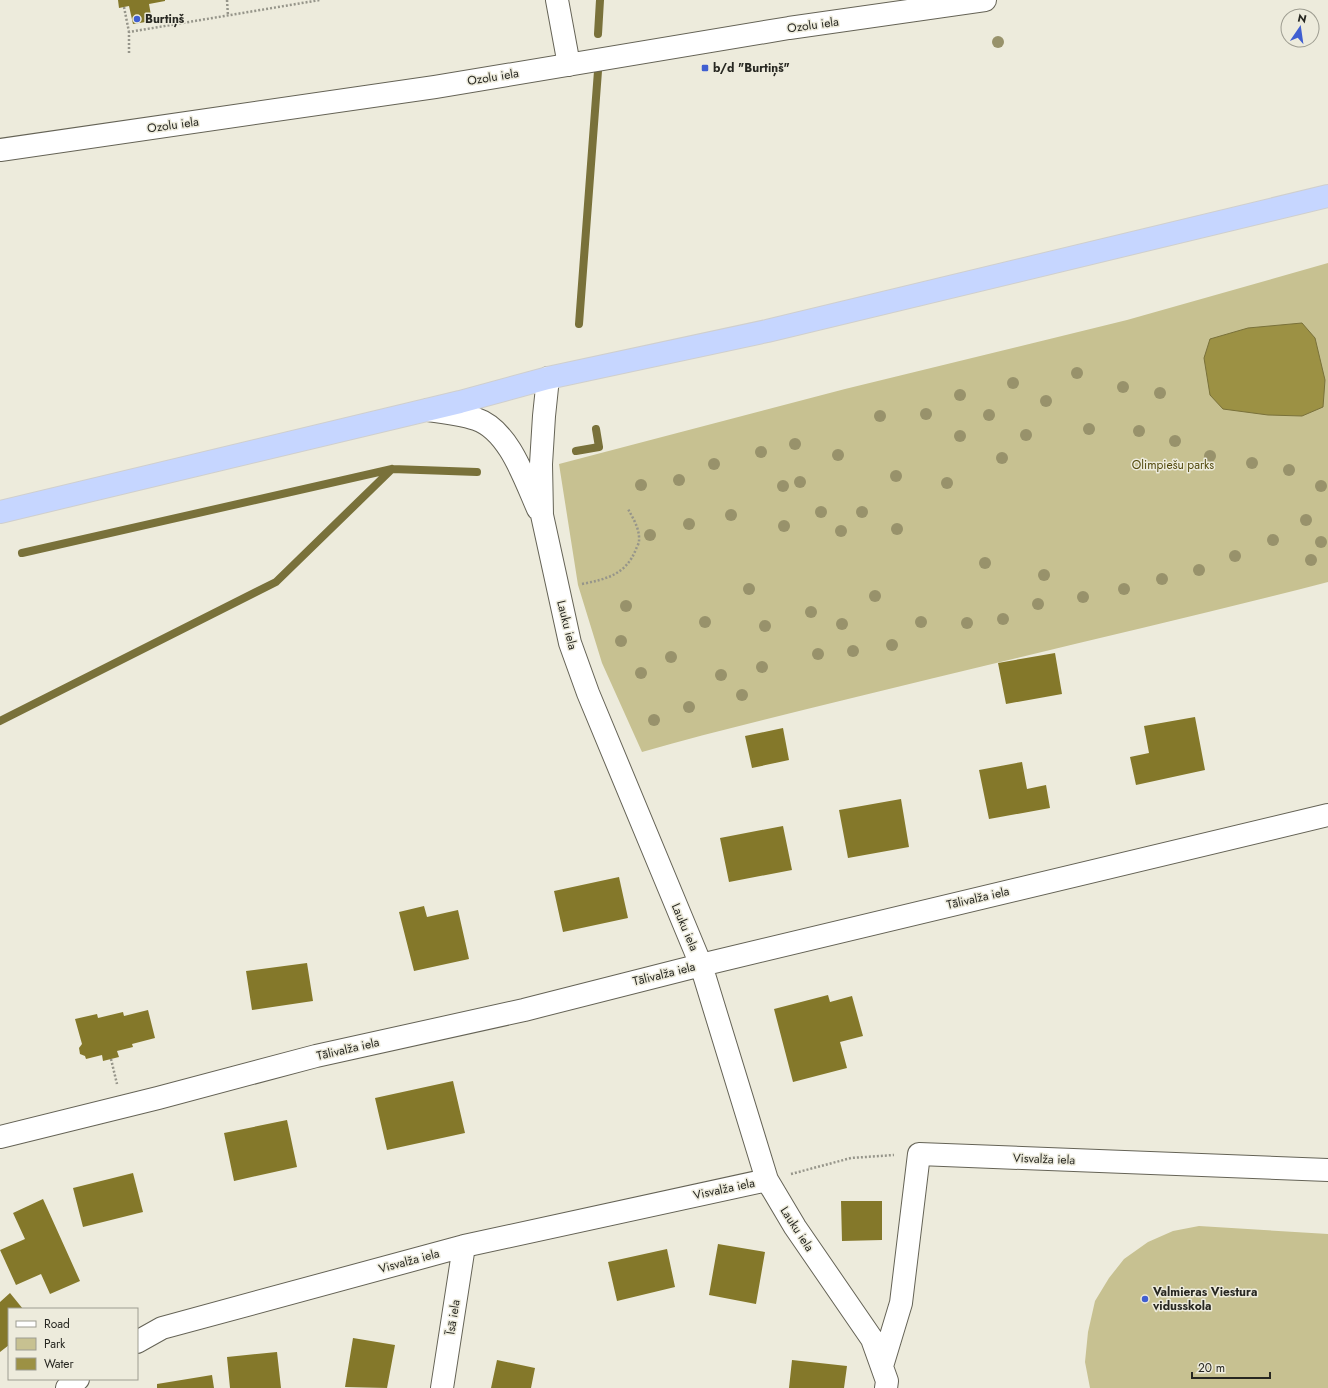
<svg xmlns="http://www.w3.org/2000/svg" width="1328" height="1388" font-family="Jost,sans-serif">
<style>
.green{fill:#c7c191}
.water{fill:#9c9144;stroke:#79713a}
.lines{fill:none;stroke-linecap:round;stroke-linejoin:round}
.stream{stroke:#79713a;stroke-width:8}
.building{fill:#84782a}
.minor-casing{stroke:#656356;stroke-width:24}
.trunk-casing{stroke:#cfcfce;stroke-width:24}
.path{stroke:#96958a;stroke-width:2.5;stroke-dasharray:2 2;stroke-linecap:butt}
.minor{stroke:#fff;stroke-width:22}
.trunk{stroke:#c6d6ff;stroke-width:22}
.tree{fill:#98926b}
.poi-dot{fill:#405fd1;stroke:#edebdc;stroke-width:1.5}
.labels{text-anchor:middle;stroke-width:3;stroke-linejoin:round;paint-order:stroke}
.poi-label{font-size:12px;font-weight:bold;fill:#272721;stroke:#edebdc;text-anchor:start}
.street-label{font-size:12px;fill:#272721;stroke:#edebdc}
.park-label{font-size:12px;fill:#534a0e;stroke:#edebdc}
</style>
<rect width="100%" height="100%" fill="#edebdc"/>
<!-- green -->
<path class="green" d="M1328 263V582C1169 623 1008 659 848 699 780 716 710 732 642 752L602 663 578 585 559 464 845 389 1127 320Z
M1199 1226 1328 1234V1388H1090L1085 1362 1088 1332 1095 1301 1109 1278 1124 1259 1148 1242 1173 1231Z"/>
<!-- water -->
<path class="water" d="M1302 323 1315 338 1325 380 1323 407 1302 416 1268 415 1223 409 1210 395 1204 358 1210 339 1248 328Z"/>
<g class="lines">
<!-- stream -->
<path class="stream" d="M598 34 600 0
M579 324 598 71
M576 451 599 447 596 429
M22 553 392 469 477 472
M0 721 276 582 392 469"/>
</g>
<!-- building -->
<path class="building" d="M118 0H165V1L149 4 152 21 133 24 129 6 119 8Z
M1055 653 1062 694 1006 704 998 663Z
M1195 717 1205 770 1136 785 1130 757 1149 753 1144 726Z
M783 728 789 760 752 768 745 736Z
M1022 762 1027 789 1046 785 1050 808 989 819 979 770Z
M901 799 909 847 848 858 839 810Z
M783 826 792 870 729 882 720 838Z
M619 877 628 918 563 932 554 891Z
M424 906 427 917 458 910 469 959 414 971 399 912Z
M307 963 313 1001 252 1010 246 971Z
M828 995 830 1002 852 996 863 1036 840 1042 847 1068 793 1082 774 1009Z
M148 1010 155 1038 132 1044 133 1047 117 1051 119 1057 103 1061 102 1055 86 1059 85 1056 80 1054 79 1048 82 1044 75 1019 97 1014 98 1018 123 1012 124 1016Z
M453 1081 465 1133 387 1150 375 1098Z
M287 1120 297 1167 234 1181 224 1133Z
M133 1173 143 1212 83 1227 73 1188Z
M43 1199 80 1281 50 1294 41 1274 16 1285 0 1250 25 1239 13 1213Z
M841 1201H882V1240L842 1241Z
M718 1244 765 1252 756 1304 709 1295Z
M667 1249 675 1287 617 1301 608 1262Z
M10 1293 23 1309H9V1345L0 1352V1302Z
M353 1338 395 1345 387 1388 345 1387Z
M277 1352 281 1388H230L227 1357Z
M497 1360 535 1368 531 1388H491Z
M792 1360 847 1366 844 1388H789Z
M212 1375 214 1388H157V1384Z"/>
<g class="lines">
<defs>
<path id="minor" d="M557 0 569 65
M0 150 435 87 789 28 985 0
M548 378 544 416 541 464 542 515 570 643 588 693 701 965 767 1180 795 1227 872 1339 887 1381 886 1388
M428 410C444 412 461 414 476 419 509 430 525 480 538 509
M0 1137 158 1098 316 1056 524 1010 701 965 1328 815
M137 1342 162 1328 464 1246 767 1180
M882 1366 901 1303 919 1154 1328 1170
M67 1388 78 1379
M442 1388 464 1246"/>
<path id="trunk" d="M0 512 460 402 548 378 767 331 1328 196"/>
</defs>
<!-- minor casing -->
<use href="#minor" class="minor-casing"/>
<!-- trunk casing -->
<use href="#trunk" class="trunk-casing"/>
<!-- path -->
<path class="path" d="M227 0 228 16
M124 7 129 32
M129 53V32L320 0
M582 584C606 579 626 575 636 549 637 547 639 543 639 541 640 529 633 518 628 509
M111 1059 117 1084
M791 1174 851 1158 894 1155"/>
<!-- minor -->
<use href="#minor" class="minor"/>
<!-- trunk -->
<use href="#trunk" class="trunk"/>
</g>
<!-- trees -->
<g class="tree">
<circle cx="998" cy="42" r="6"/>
<circle cx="1077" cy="373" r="6"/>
<circle cx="1013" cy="383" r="6"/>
<circle cx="1123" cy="387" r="6"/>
<circle cx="1160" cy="393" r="6"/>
<circle cx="960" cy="395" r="6"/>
<circle cx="1046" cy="401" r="6"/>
<circle cx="926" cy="414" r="6"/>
<circle cx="989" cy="415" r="6"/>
<circle cx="880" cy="416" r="6"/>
<circle cx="1089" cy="429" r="6"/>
<circle cx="1139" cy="431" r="6"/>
<circle cx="1026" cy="435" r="6"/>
<circle cx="960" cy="436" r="6"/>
<circle cx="1175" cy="441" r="6"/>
<circle cx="795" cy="444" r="6"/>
<circle cx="761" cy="452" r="6"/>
<circle cx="838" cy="455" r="6"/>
<circle cx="1210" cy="456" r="6"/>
<circle cx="1002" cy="458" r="6"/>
<circle cx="1252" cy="463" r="6"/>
<circle cx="714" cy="464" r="6"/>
<circle cx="1289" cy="470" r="6"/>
<circle cx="896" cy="476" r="6"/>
<circle cx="679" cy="480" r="6"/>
<circle cx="800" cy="482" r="6"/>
<circle cx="947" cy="483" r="6"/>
<circle cx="641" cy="485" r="6"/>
<circle cx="783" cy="486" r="6"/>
<circle cx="1321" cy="486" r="6"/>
<circle cx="821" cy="512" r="6"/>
<circle cx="862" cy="512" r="6"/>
<circle cx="731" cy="515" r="6"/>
<circle cx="1306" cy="520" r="6"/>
<circle cx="689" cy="524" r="6"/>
<circle cx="784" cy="526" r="6"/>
<circle cx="897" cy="529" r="6"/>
<circle cx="841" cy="531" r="6"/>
<circle cx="650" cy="535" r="6"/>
<circle cx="1273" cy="540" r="6"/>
<circle cx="1321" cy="542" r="6"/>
<circle cx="1235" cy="556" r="6"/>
<circle cx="1311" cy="560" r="6"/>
<circle cx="985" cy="563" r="6"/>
<circle cx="1199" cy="570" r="6"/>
<circle cx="1044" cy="575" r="6"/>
<circle cx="1162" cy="579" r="6"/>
<circle cx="749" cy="589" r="6"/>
<circle cx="1124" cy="589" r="6"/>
<circle cx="875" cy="596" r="6"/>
<circle cx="1083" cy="597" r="6"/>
<circle cx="1038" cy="604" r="6"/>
<circle cx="626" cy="606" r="6"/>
<circle cx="811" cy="612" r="6"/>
<circle cx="1003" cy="619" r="6"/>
<circle cx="705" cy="622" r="6"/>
<circle cx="921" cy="622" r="6"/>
<circle cx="967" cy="623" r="6"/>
<circle cx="842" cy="624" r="6"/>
<circle cx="765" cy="626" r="6"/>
<circle cx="621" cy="641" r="6"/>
<circle cx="892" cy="645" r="6"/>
<circle cx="853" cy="651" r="6"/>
<circle cx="818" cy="654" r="6"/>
<circle cx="671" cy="657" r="6"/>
<circle cx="762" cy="667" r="6"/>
<circle cx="641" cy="673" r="6"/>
<circle cx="721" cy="675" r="6"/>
<circle cx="742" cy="695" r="6"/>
<circle cx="689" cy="707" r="6"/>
<circle cx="654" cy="720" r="6"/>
</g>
<!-- markers -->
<g class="poi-dot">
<circle cx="137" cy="19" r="4"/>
<rect x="701" y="64" width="8" height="8" rx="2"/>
<circle cx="1145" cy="1299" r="4"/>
</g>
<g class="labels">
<!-- poi labels -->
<g class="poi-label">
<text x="145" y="23">Burtiņš</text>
<text x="713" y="72">b/d "Burtiņš"</text>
<text x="1153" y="1296">Valmieras Viestura<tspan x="1153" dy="14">vidusskola</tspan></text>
</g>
<!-- street labels -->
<g class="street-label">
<text transform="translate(813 25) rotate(-8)" y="4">Ozolu iela</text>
<text transform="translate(493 77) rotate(-9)" y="4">Ozolu iela</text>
<text transform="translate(173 125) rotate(-8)" y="4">Ozolu iela</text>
<text transform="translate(567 625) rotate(76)" y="4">Lauku iela</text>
<text transform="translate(978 898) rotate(-13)" y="4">Tālivalža iela</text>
<text transform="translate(685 927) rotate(67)" y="4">Lauku iela</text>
<text transform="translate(664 974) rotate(-14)" y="4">Tālivalža iela</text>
<text transform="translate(348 1049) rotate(-13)" y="4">Tālivalža iela</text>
<text transform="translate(1044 1159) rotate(2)" y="4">Visvalža iela</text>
<text transform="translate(724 1189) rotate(-12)" y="4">Visvalža iela</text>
<text transform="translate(797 1229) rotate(57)" y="4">Lauku iela</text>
<text transform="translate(409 1261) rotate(-15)" y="4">Visvalža iela</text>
<text transform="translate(453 1317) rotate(-81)" y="4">Īsā iela</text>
</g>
<!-- park labels -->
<g class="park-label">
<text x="1173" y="469">Olimpiešu parks</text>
</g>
</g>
<!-- legend -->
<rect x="8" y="1308" width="130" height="72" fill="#edebdc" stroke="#9e9d91"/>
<rect x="16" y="1321" width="20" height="6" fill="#ffffff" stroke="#9e9d91"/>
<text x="44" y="1328" font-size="12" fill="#272721">Road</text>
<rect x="16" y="1338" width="20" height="12" fill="#c7c191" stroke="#9e9d91"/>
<text x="44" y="1348" font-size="12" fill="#272721">Park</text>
<rect x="16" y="1358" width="20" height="12" fill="#9c9144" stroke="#9e9d91"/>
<text x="44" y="1368" font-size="12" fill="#272721">Water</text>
<!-- north arrow -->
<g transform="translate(1300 28) rotate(13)"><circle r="19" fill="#edebdc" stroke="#9e9d91"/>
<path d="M0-3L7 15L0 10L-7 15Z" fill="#405fd1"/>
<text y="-6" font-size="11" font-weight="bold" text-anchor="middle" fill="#272721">N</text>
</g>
<!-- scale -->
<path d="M1192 1372v6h78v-6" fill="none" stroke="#272721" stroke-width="2"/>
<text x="1198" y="1372" font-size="12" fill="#272721" stroke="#edebdc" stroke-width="3" paint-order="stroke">20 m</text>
</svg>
